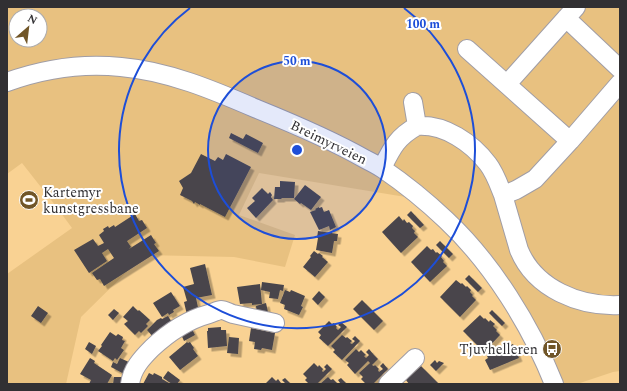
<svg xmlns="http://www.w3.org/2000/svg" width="627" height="391" font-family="Spectral,serif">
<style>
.green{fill:#f9d293;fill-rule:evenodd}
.forest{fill:#e8c180;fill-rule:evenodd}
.building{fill:#48454c;filter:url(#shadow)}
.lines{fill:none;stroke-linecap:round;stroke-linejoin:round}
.minor-casing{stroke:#a09da5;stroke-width:20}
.minor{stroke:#fff;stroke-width:18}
.ring{fill:none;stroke:#1d4ed8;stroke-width:2}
.labels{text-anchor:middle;stroke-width:4;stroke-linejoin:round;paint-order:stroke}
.street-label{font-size:14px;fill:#313033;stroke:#fff}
.poi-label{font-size:14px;fill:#313033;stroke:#fff;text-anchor:start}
.centre{fill:#1d4ed8;stroke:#fff;stroke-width:2}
.ring-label{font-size:12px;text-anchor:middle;font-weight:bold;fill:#1d4ed8;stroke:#fff;stroke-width:4;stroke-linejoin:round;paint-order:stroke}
</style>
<defs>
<filter id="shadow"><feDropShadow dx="3.5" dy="3.5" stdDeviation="0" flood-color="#0004"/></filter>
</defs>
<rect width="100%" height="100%" fill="#f8f4fd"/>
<!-- green -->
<path class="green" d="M7 7H620V384H7ZM16 16H40V40H16Z"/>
<!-- forest -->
<path class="forest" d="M7 7H620V371L613 372 577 384H554L501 283 424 200 259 173 239 215 295 235 285 267 234 257 144 255 81 317 66 384H7V274L72 228 55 205 22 163 7 174ZM16 16H40V40H16Z"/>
<!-- building -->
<path class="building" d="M231 133 243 139 246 134 263 143 258 153 229 138Z
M201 154 215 161 218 157 223 160 226 154 251 167 225 217 200 204V205L195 202 194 204 192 201 180 195 183 188 179 181 191 173Z
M280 181 295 182 294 198H282L281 199H274L275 187H280Z
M305 185 321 197 311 210 301 203 300 204 294 199Z
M262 188 268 194 270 192 272 195 271 197 273 200 256 218 247 208 255 201 252 198Z
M319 207V208L322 207 324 212 329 210 336 227 330 230 329 226 319 230 310 212 316 210 315 209Z
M411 211 424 225 420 228 407 215Z
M135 214 139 221 142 220 147 228 124 243 127 241 131 247 129 249 151 235 156 243 154 244 159 251 104 286 100 279 97 280 92 273 114 258 108 249 102 253 107 261 89 273 74 250 93 239 98 246 104 243 99 235 104 231 103 229 108 226 109 228 114 225 115 227Z
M399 216 403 221 404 219 407 223 409 222 413 226 412 228 415 231 414 233 418 237 401 253 382 232Z
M318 231 338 234 337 241H334L332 253 316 250 318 238H317Z
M440 241 453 254 449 258 436 245Z
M427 246 431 250 433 249 436 253 437 252 442 256 441 257 444 261 443 262 447 266 430 282 411 262Z
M314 251 318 254 319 253 323 256 322 257 328 262 315 277 303 267 311 257 310 256Z
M205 264 212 295 196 298 199 312 187 315 184 302 187 301 183 287 194 284 190 268Z
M469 275 482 288 478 292 465 279Z
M456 280 461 284 462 283 466 287 467 286 471 290 470 292 473 295 472 296 476 300 460 317 440 297Z
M262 282 284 285 283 291 280 290 278 299 269 298 270 292 261 290Z
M260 284 262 304 252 305V303L240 304 237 287Z
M285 290 290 292 291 290 305 296 301 306 303 307 299 315 284 309 285 305 280 303Z
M319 291 325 297 318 305 312 299Z
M171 292 180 306 173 310 174 312 169 315 168 313 162 317 153 303Z
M362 300 383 321 374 330 353 309Z
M266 303 268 312 257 314 256 306Z
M38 306 48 313 41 323 31 316Z
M133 306 138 311 139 310 150 320 146 324 148 326 141 333 139 331 135 335 124 324 128 321 123 317Z
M114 309 119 313 113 320 108 315Z
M492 310 505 323 502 326 489 313Z
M480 315 484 319 485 318 489 322 490 320 495 324 493 326 497 330 496 331 500 335 484 352 463 331Z
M168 316 173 324 154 338 147 330 157 320 161 318 162 319Z
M329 321 332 324 334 323 337 327 336 328 338 330 341 327 338 325 341 322 347 327 328 346 319 338 321 335 318 332Z
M191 327 195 335 184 341 180 332Z
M221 327V330H226L227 346 208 348 207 331H208V328Z
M251 328 275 333 272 350 262 348 261 350 254 349 255 342 249 341Z
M110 332 116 336 118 334 123 337 122 340 125 341 121 348 124 350 117 360 115 358 113 361 98 351 102 346 101 345Z
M342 335 346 338 347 337 352 341 350 343 352 344 355 341 352 339 355 336 360 341 342 360 333 352 335 350 331 346Z
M229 337 239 338 238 354 227 353Z
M89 342 96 346 92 354 85 349Z
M187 342 188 343 190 342 194 348 193 349 198 356 180 370 169 357Z
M513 344 519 358 490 370 485 360 488 358 487 356Z
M356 349 359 352 361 350 366 355 364 356 366 358 369 355 366 352 369 349 374 355 378 359 372 365 374 366 375 365 379 369 378 370 379 372 383 369 380 366 383 363 388 369 373 384H366L361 379 363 377 359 373 370 363 368 361 355 374 347 365 349 363 345 360Z
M90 358 95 361 94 363 112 375 107 384H89L91 380 80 374Z
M120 358 131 363 126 375 111 367 113 362 117 364Z
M435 360 437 363 439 361 444 363 436 371 430 365Z
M314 363 318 367 319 365 323 369 322 371 323 372 326 369 324 367 327 364 332 369 317 384H309L305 380 307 378 303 374Z
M421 366 439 384H409L406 380Z
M168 371 180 380 177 384H172L163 378Z
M149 373 153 375 154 373 162 377V379L169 383V384H143Z
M114 377H123V384H113Z
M272 377 276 381 278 379 281 383 280 384H265Z
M328 377 331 380 333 379 337 383 335 384H320Z
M285 378 290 383 289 384H284L285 383 282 380Z
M341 378 346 383 345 384H339L340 383 338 380Z"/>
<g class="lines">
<defs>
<path id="minor" d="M566 18 620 69
M467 49 570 141
M7 82C43 69 83 63 121 67 168 71 213 90 257 109 294 124 330 139 365 159 371 162 377 165 383 169 405 184 427 202 446 220 492 263 531 326 554 384
M507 84 576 7
M417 126C445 124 472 143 488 164 495 173 499 185 503 195L516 190 535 179 570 141 620 83
M382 168C392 148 397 137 417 126L413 102
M503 195 519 250C535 289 580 307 620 305
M130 384C132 369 141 359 152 348 169 332 187 320 209 314 213 313 218 310 221 310 225 310 229 313 233 314 247 317 261 320 275 323
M388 384 415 358"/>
</defs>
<!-- minor casing -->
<use href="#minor" class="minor-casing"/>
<!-- minor -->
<use href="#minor" class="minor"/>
</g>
<!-- distance rings -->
<circle cx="297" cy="150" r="89" fill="#1d4ed8" fill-opacity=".12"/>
<g class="ring">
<circle cx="297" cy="150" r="89"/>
<path d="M404 8A178 178 0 1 1 190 8"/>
</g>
<!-- icons -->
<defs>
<symbol id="stadium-disc" viewBox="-11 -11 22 22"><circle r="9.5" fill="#715628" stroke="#fff"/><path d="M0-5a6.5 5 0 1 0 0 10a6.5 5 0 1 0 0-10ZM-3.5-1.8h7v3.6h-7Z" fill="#fff"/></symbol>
<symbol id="bus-disc" viewBox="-11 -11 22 22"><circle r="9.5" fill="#715628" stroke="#fff"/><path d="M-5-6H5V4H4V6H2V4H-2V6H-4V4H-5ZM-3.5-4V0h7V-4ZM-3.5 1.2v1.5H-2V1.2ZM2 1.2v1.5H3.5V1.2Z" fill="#fff"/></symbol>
</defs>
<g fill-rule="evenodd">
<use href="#stadium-disc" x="18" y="189" width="22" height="22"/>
<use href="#bus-disc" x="541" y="338" width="22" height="22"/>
</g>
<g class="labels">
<!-- street labels -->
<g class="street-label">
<text transform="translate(329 142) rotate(26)" y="5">Breimyrveien</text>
</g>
<!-- poi labels -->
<g class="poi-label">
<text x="43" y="197">Kartemyr<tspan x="43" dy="16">kunstgressbane</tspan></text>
<text x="538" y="354" text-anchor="end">Tjuvhelleren</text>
</g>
</g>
<circle cx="297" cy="150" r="6" class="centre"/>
<g class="ring-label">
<text x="423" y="28">100 m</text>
<text x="297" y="65">50 m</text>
</g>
<!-- border -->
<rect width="627" height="391" fill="none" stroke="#313033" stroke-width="16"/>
<!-- north arrow -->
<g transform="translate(28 28) rotate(28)"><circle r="19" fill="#ffffff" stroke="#adacad"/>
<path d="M0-3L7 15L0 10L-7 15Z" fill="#715628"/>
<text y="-6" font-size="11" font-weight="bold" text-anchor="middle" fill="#313033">N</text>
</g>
</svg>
